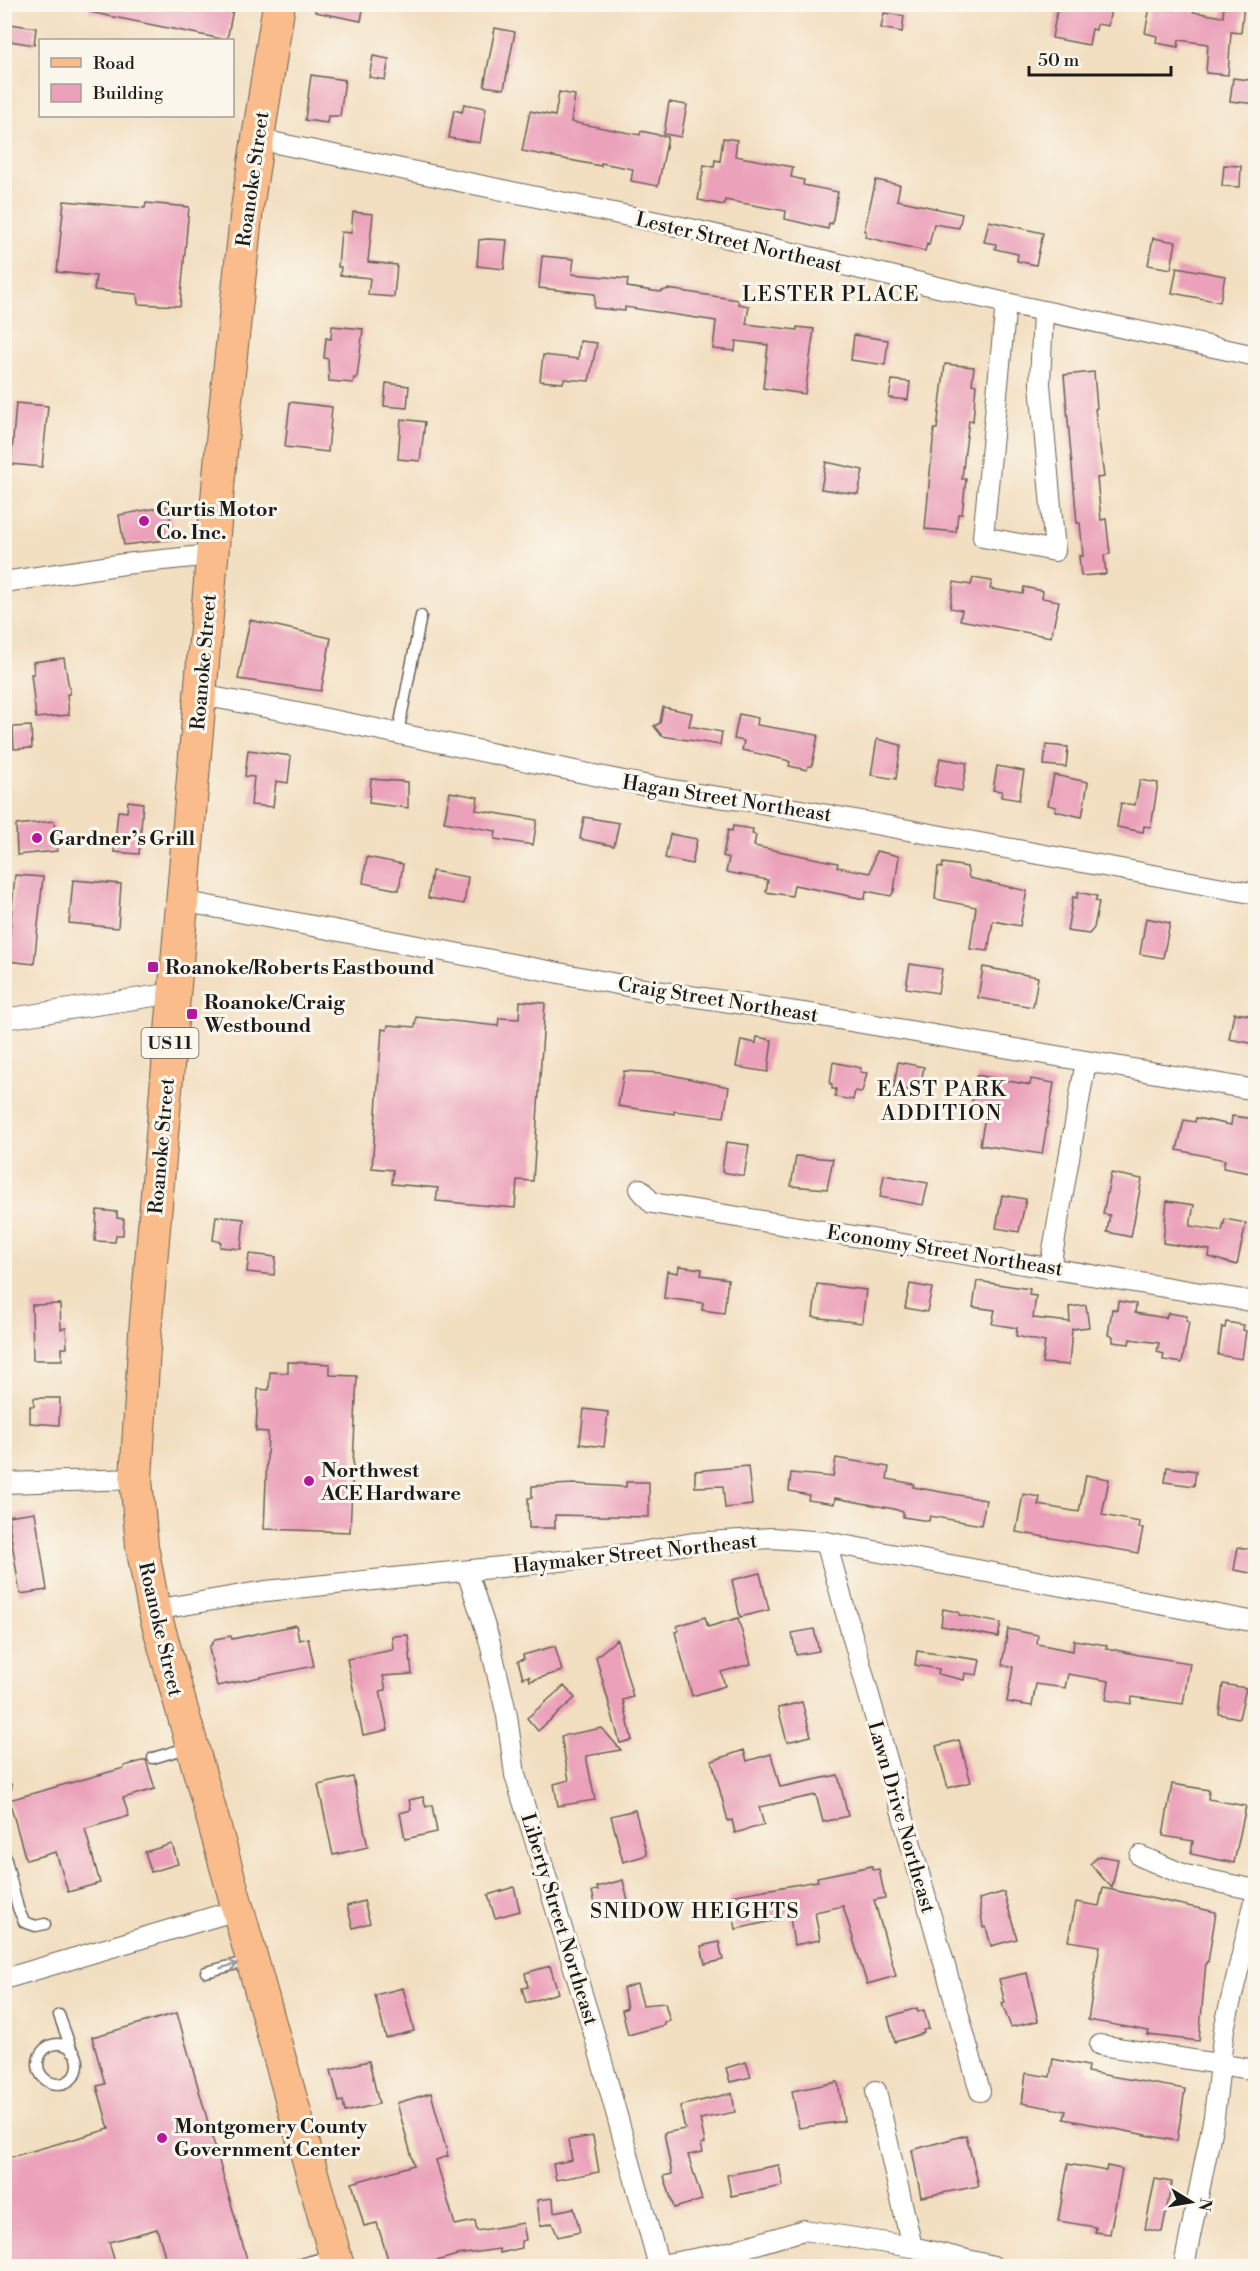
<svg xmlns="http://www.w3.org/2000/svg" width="1260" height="2271" font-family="'Libre Bodoni',serif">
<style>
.building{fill:#eba1ba}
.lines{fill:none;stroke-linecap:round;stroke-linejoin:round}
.service-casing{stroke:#676055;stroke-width:13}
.minor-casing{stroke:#676055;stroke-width:22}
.primary-casing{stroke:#676055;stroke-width:34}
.service{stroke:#fff;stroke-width:10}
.minor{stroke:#fff;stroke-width:20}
.primary{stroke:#f9bc8a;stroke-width:32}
.oneway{stroke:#999}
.poi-dot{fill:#b5179e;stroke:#fbf7ec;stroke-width:2}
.labels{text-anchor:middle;stroke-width:6;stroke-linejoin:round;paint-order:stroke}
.shield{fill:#fbf7ec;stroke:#5f5e5a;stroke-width:1.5}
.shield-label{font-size:18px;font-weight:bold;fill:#1c1c1c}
.street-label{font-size:20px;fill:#1c1c1c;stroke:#fbf7ec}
.poi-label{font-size:20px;font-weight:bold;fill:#1c1c1c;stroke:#fbf7ec;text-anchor:start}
.neighbourhood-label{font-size:21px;letter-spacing:1.5px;fill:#1c1c1c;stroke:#fbf7ec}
</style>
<rect width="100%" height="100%" fill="#fbf7ec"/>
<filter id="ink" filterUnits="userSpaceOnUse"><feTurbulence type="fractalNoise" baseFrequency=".0167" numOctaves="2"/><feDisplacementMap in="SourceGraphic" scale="12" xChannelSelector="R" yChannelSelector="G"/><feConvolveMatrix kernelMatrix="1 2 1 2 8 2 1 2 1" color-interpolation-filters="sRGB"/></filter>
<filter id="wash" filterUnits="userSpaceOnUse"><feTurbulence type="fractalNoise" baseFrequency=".008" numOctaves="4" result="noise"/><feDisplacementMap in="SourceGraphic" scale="24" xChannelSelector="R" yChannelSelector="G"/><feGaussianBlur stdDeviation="1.35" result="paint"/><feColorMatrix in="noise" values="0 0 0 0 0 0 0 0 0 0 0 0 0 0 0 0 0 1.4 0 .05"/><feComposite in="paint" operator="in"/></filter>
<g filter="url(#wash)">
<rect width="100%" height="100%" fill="#f2dec0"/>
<g id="blocks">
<!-- building -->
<path class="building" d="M90 4H234L227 40 89 12Z
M316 4H364L361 21 315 12Z
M1058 4H1112L1108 26 1097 24 1096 30 1092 29 1089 45 1052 38Z
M1175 4 1194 7 1193 12 1223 17 1224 4H1244L1241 33 1231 32 1228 75 1206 73 1208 44 1179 40 1178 47 1156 43 1157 36 1145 33 1150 7 1174 10Z
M884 13 904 16 902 32 881 28Z
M4 23 36 28 34 45 4 40Z
M495 28 515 32 504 89 484 86Z
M373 56 389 59 385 80 369 77Z
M311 75 345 80 340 116H328L327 123 305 120Z
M1233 78 1256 81V104L1230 101Z
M559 92 575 95 571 122 640 135 641 131 668 137 658 186 631 181 633 169 601 163V166L522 151 530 111 555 116Z
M669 102 687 105 681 137 664 134Z
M464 104 486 108 480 143 449 138 454 110 462 112Z
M723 138 737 140 735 156 793 167 791 177 804 180 803 185 838 192 832 224 829 223 828 229 785 219 786 211 725 200 724 205 698 200 704 165 714 167 715 160 720 161Z
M1224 165 1241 166 1240 187 1222 186Z
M876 180 900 185 897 200 962 214 959 228 934 224 929 245 927 244 925 251 865 237 866 231H864Z
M64 201 145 208 146 203 189 207 180 306 138 304 137 294 94 290 96 276 57 272Z
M353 212 373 214 368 262 397 265 394 297 368 295 370 278 340 275 341 267H338L341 232 351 233Z
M989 221 1043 233 1036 265 1017 261 1018 254 995 249 996 244 984 242Z
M1153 238 1176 242 1171 269 1148 265Z
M488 239 507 240 504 269 477 266 479 240Z
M542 256 574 259 572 274 628 279 627 287 660 292 668 289 739 300 738 304 749 306 746 324 797 330V327L814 329 805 394 763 388 768 345 736 341 735 351 713 349 716 321 625 307V311L594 308 595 294 539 288Z
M1177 267 1225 276 1220 302 1172 293Z
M332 326 363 329 357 378H354L353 383 329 381 328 359 324 358 326 338 331 339Z
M854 335 888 340 885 365 851 360Z
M580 341 597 343 589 381 564 379 563 383 540 381 543 355 578 359Z
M945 364 974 367 972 384 976 385 973 421 969 420 965 451 962 479H966L962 514H958L956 532 925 529 934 429H937Z
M1094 372 1097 408 1095 409 1104 477 1097 478 1101 520 1106 519 1110 554 1104 555 1106 574 1081 576 1079 556H1083L1080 523H1077L1064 375Z
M892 380 910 382 908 400 889 398Z
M386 383 409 386 407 408 384 406Z
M290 402 332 407 328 452 285 447Z
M16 403 48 406 42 467 11 464Z
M401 419 425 422 420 461 398 459Z
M826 462 863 470 858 494 821 489Z
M168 506 174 539 124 545 119 515Z
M973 578 992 581 990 589 1023 594 1024 587 1043 591 1042 598 1059 601 1051 637 960 620 962 610 950 608 954 582 971 585Z
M250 620 331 638 321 691 238 679Z
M64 658 70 694H67L69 715 36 718 31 674H34L33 662Z
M663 707 692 713 689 726 722 732 720 745 662 736 654 726 660 723Z
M739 714 758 718 757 725 818 735 812 766H808L807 770 789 766 790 762 786 760 742 750 744 741 734 739Z
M31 726 32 748 14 749 13 727Z
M877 739 901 745 896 779 871 775Z
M1046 745 1068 747 1066 767 1044 765Z
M248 750 291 756 288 783 276 781 273 807 251 805 254 777 245 776Z
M940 758 967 763 962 791 934 786Z
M997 766 1024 771 1019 800 1001 797 1002 791 993 790Z
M1054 775 1088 782 1082 817 1055 811 1056 807 1048 805Z
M371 779 408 782V808L369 803Z
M1140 780 1158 783 1151 827 1144 826 1143 832 1117 827 1121 803 1135 805Z
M450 792 478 797 476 810 537 820 533 845 495 839 496 831 444 822Z
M128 801 143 803 139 854 114 852 118 811 127 812Z
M584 817 619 823 614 846 580 839Z
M54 821 57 851 17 855 16 825Z
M733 826 753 829 752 834 756 835 754 846 838 863 837 867 870 873 876 851 899 856 894 891 891 896 866 891 865 899 794 885 792 896 766 892 768 880 726 872 729 858 723 856 728 830 732 831Z
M670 834 697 839 692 864 665 858Z
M367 857 403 864 399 890 363 883Z
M943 863 967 867 969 878 1027 891 1020 926 993 921 988 951 970 949 976 907 935 899 938 867 942 868Z
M432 871 468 877 464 904 428 898Z
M15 875 43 877 34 964 7 961Z
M73 880 121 884 118 928 69 923Z
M1078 892 1097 896 1095 901 1099 902 1094 928 1089 934 1067 931 1073 897 1077 898Z
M1146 918 1170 923 1163 958 1140 954Z
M910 964 942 969 938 993 906 988Z
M983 967 1038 977 1033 1007 978 998Z
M520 1001 545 1003 533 1181 517 1180 515 1208 436 1201 438 1188 392 1184 393 1170 372 1168 382 1029 387 1030 388 1025 415 1027 416 1017 498 1026 499 1018 519 1019Z
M1234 1013 1256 1016V1044L1229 1039Z
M757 1037 772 1040 768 1072 736 1067 741 1040 756 1043Z
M833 1062 861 1068 860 1072 867 1073 862 1092 855 1091 853 1100 835 1097 836 1089H832V1084H830Z
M898 1062 924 1067 919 1092 894 1087Z
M624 1071 662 1073 729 1087 724 1117 674 1111V1114L618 1106Z
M977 1075 1030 1085 1031 1079 1054 1083 1042 1154 980 1145 987 1105 972 1102Z
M1232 1116 1256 1119V1174L1223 1168 1225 1160 1177 1150 1184 1120 1195 1122 1196 1118 1231 1125Z
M726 1142 749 1145 744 1176 722 1172Z
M796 1156 833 1159 827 1189 791 1186Z
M1111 1173 1142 1179 1131 1237 1107 1232 1110 1215 1103 1214Z
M884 1175 928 1183 923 1205 880 1197Z
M1002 1195 1026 1199 1019 1232 996 1228Z
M1167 1201 1194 1205 1190 1226 1222 1231 1225 1219 1246 1223 1237 1265 1209 1257 1210 1250 1163 1243Z
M97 1210 117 1212V1218L124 1219 123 1235H116L115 1242 95 1241Z
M216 1216 244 1219 241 1249 220 1247 221 1242 213 1240Z
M249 1254 276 1257 274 1275 247 1272Z
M679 1266 702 1269 701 1275 728 1279 724 1313 702 1310 703 1303 664 1298 667 1271 678 1273Z
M977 1281 1030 1289 1029 1295 1036 1296 1033 1318 1070 1322 1069 1307 1086 1305 1089 1327 1072 1329 1069 1365 1042 1363 1045 1342 1016 1336 1017 1328 992 1324 995 1310 973 1307Z
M817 1284 866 1290 862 1323 813 1317Z
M910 1284 932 1288 927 1312 905 1308Z
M1118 1301 1136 1304 1135 1313 1166 1318 1168 1313 1187 1316 1186 1321 1189 1322 1182 1363 1163 1360 1164 1354 1157 1352 1159 1343 1130 1339 1129 1344 1113 1342V1336L1108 1335 1112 1309 1117 1310Z
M60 1304 61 1329 66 1328 67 1348H62V1360H33L32 1305Z
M1226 1322 1244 1325 1243 1330 1246 1331 1242 1359 1218 1355 1222 1327 1225 1328Z
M288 1362 330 1364V1375L357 1376 350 1532 264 1529 268 1432 256 1431 258 1389 269 1390 270 1372 288 1373Z
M34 1398H60L59 1425 30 1423V1406H34Z
M584 1409 608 1412 604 1447 580 1444Z
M836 1458 889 1467 887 1479 914 1484 913 1487 986 1500 981 1525 930 1516 929 1521 903 1517V1512L894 1509 835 1498 834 1504 808 1500 809 1495 789 1491 791 1473 833 1477Z
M748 1466 752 1505 725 1508 723 1486 695 1487V1471Z
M1167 1467 1196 1471 1194 1486 1165 1482Z
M1086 1475 1109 1479 1102 1515 1140 1522 1139 1528H1143L1138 1553 1016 1532 1023 1494 1040 1497 1038 1505 1079 1512Z
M626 1482H649V1517L555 1515V1528H529L528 1498H532V1486L575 1484 626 1487Z
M35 1512 47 1590 20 1594 8 1516Z
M1238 1547 1256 1550V1574L1234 1570Z
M760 1573 769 1610 740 1617 732 1580Z
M943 1609 959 1612V1615L1001 1623 998 1637 941 1626Z
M705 1617 708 1627 738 1618 751 1664 721 1672 725 1686 692 1696 675 1632 678 1631 677 1626Z
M296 1625 299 1640 308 1638 314 1666 217 1686 209 1648 215 1639 231 1636 232 1639Z
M814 1629 819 1651 796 1655 792 1633Z
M1008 1629 1038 1635 1037 1644 1073 1651 1074 1640 1107 1645 1106 1648 1139 1655 1190 1663 1183 1704 1132 1697 1131 1704 1106 1700 1109 1681 1068 1674 1065 1688 1036 1684 1032 1706 1007 1702 1013 1667 1002 1665Z
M408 1635 412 1674 383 1676 386 1690 380 1691 388 1730 363 1735 347 1659 393 1650 392 1636Z
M617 1639 633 1697 623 1700 632 1740 620 1743 596 1657Z
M555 1646 562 1671 530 1681 529 1676 523 1678 518 1661 524 1659 523 1655Z
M917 1651 980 1660 977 1675 965 1673 964 1680 938 1674 939 1669 915 1665Z
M1223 1684 1246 1688 1239 1718 1219 1714Z
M564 1686 575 1698 538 1731 527 1718Z
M802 1702 811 1736 787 1742 778 1708Z
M602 1728 621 1750 586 1756 595 1800 558 1806 554 1784 569 1780 561 1736Z
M959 1740 971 1782 948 1788 936 1746Z
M744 1750 747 1761 771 1754 780 1787 838 1775 848 1816 823 1822 816 1795 759 1807 764 1825 735 1833 732 1820 728 1821 712 1761Z
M146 1760 155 1789 123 1798 129 1816 85 1829 100 1883 68 1892 56 1852 26 1860 9 1800 124 1768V1766Z
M353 1777 368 1847 333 1855 318 1785Z
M1172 1784 1209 1790 1208 1799 1246 1806 1234 1863 1191 1854 1193 1841 1163 1836Z
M423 1797 426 1807 432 1805 437 1832 405 1839 400 1813 411 1810 409 1800Z
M635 1810 647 1855 623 1862 611 1816Z
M172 1844 178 1864 151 1872 145 1852Z
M1099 1856 1118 1859 1112 1888 1090 1864Z
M872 1866V1870L879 1869 885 1898 874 1900 896 1976 867 1984 843 1906 815 1912 820 1940 794 1945 790 1917 736 1929 729 1896 818 1881 817 1877Z
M623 1880 630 1910 615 1914V1911L604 1914 603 1911 597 1912 592 1891 598 1890 597 1887Z
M514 1887 520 1911 495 1918 488 1895Z
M1103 1888 1216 1912 1208 1962H1206L1199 2041 1148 2035 1149 2031 1088 2020 1100 1946 1068 1941 1076 1902 1099 1906Z
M1004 1892 1017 1939 991 1946 986 1927 983 1928 979 1899Z
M364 1901 370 1923 353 1928 347 1906Z
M719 1942 723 1960 705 1964 701 1946Z
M550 1966 558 1993 526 2003 522 1988 528 1987 525 1973Z
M1027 1973 1038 2021 1011 2027 1002 2004 1005 2003 999 1979Z
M637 1984 643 2005 665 2003 670 2021 664 2022 665 2025 628 2035 622 2010 627 2008 623 1988Z
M403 1988 414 2031 386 2038 375 1995Z
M917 2008 918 2012 924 2010 929 2029 923 2030 924 2033 895 2042 888 2017Z
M177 2013 248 2263 235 2266H168L157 2229 109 2242 116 2266H4V2159L109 2129 97 2086 105 2084 92 2037Z
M1053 2059 1088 2066 1087 2072 1185 2089 1177 2141 1064 2119 1066 2111 1022 2103 1026 2073 1050 2077Z
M369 2061 379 2104 345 2112 343 2101 339 2102 331 2070Z
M746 2062 751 2077 730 2082 726 2068Z
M838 2082 844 2121 799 2128 792 2091Z
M431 2093 448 2156 436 2160 455 2225 475 2221 477 2231 523 2223 526 2240 521 2241 522 2248 500 2253 499 2249 457 2255 420 2266H390L377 2223 364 2226 352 2183 414 2165 397 2103Z
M732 2093 735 2112 700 2119 705 2143 701 2144 703 2152 688 2155 702 2200 674 2208 664 2176 672 2174 664 2133 685 2129 680 2106Z
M966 2135 979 2186 921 2197 912 2150Z
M593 2136 599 2172 556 2180 553 2164 572 2160 568 2140Z
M1068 2164 1106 2171 1107 2166 1122 2169 1110 2234 1095 2232 1096 2227 1058 2221Z
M779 2165 783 2186 731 2196 727 2175Z
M1155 2179 1172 2182 1162 2232 1145 2229Z
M553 2198 554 2212 574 2208 580 2232 558 2237 552 2223 540 2226 537 2200Z"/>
</g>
</g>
<g filter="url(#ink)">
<use href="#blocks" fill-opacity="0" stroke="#676055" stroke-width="1.5"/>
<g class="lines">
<defs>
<path id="service" d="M398 733 421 616
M153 1758 190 1747
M4 1788 6 1787
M4 1852 18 1908 24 1922 36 1926 45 1924
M206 1972 249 1961
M59 2015 72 2051
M38 2064a20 20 0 1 1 40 0a20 20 0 1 1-40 0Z
M293 2266 333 2255"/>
<path id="minor" d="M257 139 686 228 1006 303 1256 356
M1006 303 983 537 1055 551 1040 384 1043 311
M4 582 124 564 212 555
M200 695C299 712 397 733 495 754 580 772 665 792 751 801L1256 894
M182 901 643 989 816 1015 1256 1090
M4 1019 174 993
M640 1189 652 1203 1256 1302
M1050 1267 1086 1061
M4 1483 136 1479
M826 1542 980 2091
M467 1572 489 1639 507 1716 515 1775 593 2030 659 2266
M154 1610 266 1591 629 1554 693 1543 772 1538 826 1542 1256 1622
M1140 1856 1185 1875 1256 1890
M4 1979 237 1910
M1100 2045 1256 2070
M876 2091 912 2247
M655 2266 726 2253 804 2230 912 2247 993 2266
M1184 2266 1214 2117 1224 2029 1256 1896"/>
<path id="primary" d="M279 4 247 208 224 419 145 1332 136 1479 142 1546 154 1610 338 2266"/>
</defs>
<!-- service casing -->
<use href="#service" class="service-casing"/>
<!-- minor casing -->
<use href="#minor" class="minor-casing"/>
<!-- primary casing -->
<use href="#primary" class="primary-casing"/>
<!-- service -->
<use href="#service" class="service"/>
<!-- minor -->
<use href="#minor" class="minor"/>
<!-- primary -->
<use href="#primary" class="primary"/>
</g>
<!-- one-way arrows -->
<defs><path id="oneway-shaft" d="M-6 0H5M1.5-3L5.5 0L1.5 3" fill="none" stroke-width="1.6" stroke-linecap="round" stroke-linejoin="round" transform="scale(1.5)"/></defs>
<use class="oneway" href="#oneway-shaft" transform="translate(229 1966) rotate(-14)"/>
</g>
<!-- markers -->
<g class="poi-dot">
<circle cx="144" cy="521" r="6"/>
<circle cx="37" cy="838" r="6"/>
<rect x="147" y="961" width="12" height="12" rx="3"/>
<rect x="186" y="1008" width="12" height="12" rx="3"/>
<circle cx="309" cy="1481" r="6"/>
<circle cx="162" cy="2138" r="6"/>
</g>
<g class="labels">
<!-- shield labels -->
<rect class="shield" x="141.5" y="1028" width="57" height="30" rx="4.5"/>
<g class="shield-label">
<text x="170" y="1049">US 11</text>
</g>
<!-- street labels -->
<g class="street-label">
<text transform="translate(252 179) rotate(-82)" y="7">Roanoke Street</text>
<text transform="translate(739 242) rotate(13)" y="7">Lester Street Northeast</text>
<text transform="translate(203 662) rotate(-85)" y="7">Roanoke Street</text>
<text transform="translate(727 798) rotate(9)" y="7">Hagan Street Northeast</text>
<text transform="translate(718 999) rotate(9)" y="7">Craig Street Northeast</text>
<text transform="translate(161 1146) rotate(-85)" y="7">Roanoke Street</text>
<text transform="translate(945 1250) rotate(9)" y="7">Economy Street Northeast</text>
<text transform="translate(635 1553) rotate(-6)" y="7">Haymaker Street Northeast</text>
<text transform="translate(161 1629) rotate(77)" y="7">Roanoke Street</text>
<text transform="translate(902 1817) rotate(74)" y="7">Lawn Drive Northeast</text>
<text transform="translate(560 1919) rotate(73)" y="7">Liberty Street Northeast</text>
</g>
<!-- poi labels -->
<g class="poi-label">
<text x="156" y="516">Curtis Motor<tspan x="156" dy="23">Co. Inc.</tspan></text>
<text x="49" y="845">Gardner’s Grill</text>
<text x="165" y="974">Roanoke/Roberts Eastbound</text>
<text x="204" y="1009">Roanoke/Craig<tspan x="204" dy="23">Westbound</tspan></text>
<text x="321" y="1477">Northwest<tspan x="321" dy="23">ACE Hardware</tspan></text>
<text x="174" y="2133">Montgomery County<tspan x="174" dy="23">Government Center</tspan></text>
</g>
<!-- neighbourhood labels -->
<g class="neighbourhood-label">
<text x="831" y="301">LESTER PLACE</text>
<text x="942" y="1096">EAST PARK<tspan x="942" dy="24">ADDITION</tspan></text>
<text x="695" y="1918">SNIDOW HEIGHTS</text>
</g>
</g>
<!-- margin -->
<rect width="1260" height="2271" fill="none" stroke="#fbf7ec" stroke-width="24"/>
<!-- legend -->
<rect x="39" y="39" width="195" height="78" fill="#fbf7ec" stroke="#a29f99" stroke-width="1.5"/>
<rect x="51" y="58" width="30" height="9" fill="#f9bc8a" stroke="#a29f99" stroke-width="1.5"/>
<text x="93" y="69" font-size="18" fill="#1c1c1c">Road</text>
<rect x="51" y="84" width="30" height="18" fill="#eba1ba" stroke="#a29f99" stroke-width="1.5"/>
<text x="93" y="99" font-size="18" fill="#1c1c1c">Building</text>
<!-- north arrow -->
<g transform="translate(1191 2202) rotate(101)" stroke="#fbf7ec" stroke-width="4.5" paint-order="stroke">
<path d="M0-4.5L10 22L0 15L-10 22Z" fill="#1c1c1c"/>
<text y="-9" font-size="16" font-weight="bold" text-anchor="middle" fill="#1c1c1c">N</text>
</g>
<!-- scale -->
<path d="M1029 66v9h142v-9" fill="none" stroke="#1c1c1c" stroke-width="3"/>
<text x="1038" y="66" font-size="18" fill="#1c1c1c" stroke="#fbf7ec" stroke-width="4.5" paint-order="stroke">50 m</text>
</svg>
